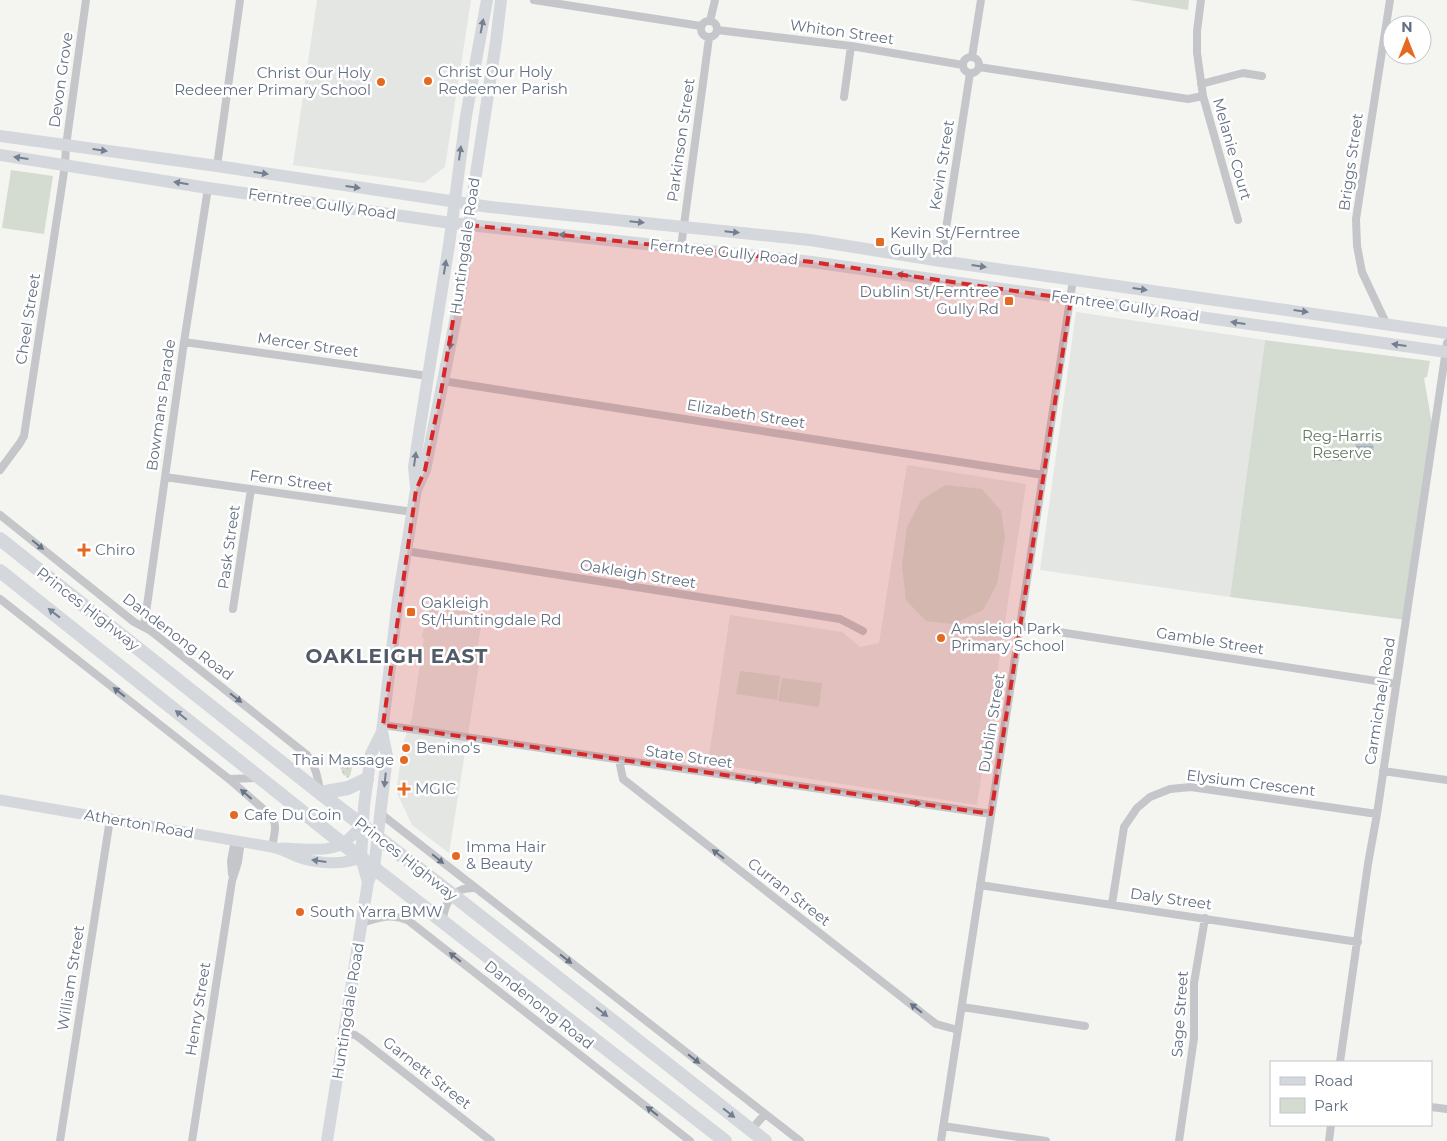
<svg xmlns="http://www.w3.org/2000/svg" width="1447" height="1141" font-family="Montserrat,sans-serif">
<style>
.built{fill:#e4e6e4}
.grass{fill:url(#grass-dots)}
.park{fill:#d4dbd1}
.water{fill:url(#water-rules)}
.lines{fill:none;stroke-linecap:round;stroke-linejoin:round}
.street{stroke:#c4c6ca;stroke-width:8}
.secondary{stroke:#d4d7dc;stroke-width:11}
.primary{stroke:#d4d7dc;stroke-width:12}
.highway{stroke:#d4d7dc;stroke-width:14}
.oneway{fill:#747f90}
.oneway2{fill:#687486}
.marked{fill:#d62828;fill-opacity:0.2;stroke:#d62828;stroke-width:4;stroke-dasharray:10 6;stroke-linejoin:round}
.poi-dot{fill:#e56920;stroke:#fff;stroke-width:2}
.labels{text-anchor:middle;stroke-width:5;stroke-linejoin:round;paint-order:stroke}
.street-label{font-size:15px;fill:#637082;stroke:#fff}
.poi-label{font-size:15px;fill:#637082;stroke:#fff;text-anchor:start}
.park-label{font-size:15px;fill:#637962;stroke:#fff}
.district-label{font-size:20px;font-weight:bold;letter-spacing:1px;fill:#515a67;stroke:#fff}
</style>
<defs>
<pattern id="grass-dots" width="8" height="8" patternUnits="userSpaceOnUse" patternTransform="scale(1.25)"><rect width="8" height="8" fill="#d4dbd1"/><path d="M2 2h.1M6 6h.1" fill="none" stroke="#b0b6af" stroke-width="1.8" stroke-linecap="round"/></pattern>
<pattern id="water-rules" width="6" height="5" patternUnits="userSpaceOnUse" patternTransform="scale(1.25)"><rect width="6" height="5" fill="#bcc5cc"/><path d="M0 2.5h6" fill="none" stroke="#9ca4ab"/></pattern>
</defs>
<rect width="100%" height="100%" fill="#f4f4f0"/>
<!-- built -->
<path class="built" d="M317 0H471L445 167 424 183 293 165Z
M1076 312 1265 340 1230 597 1040 570Z
M907 465 1026 484 977 805 708 763 730 615 842 632 860 647 879 643Z
M427 606 483 614 477 651 481 652 449 853 412 825 396 791 404 741 412 718 424 638H422Z"/>
<!-- grass -->
<path class="grass" d="M354 760 350 776 347 778 346 775 344 776 340 767Z"/>
<!-- park -->
<path class="park" d="M1130 0H1189L1188 10Z
M11 170 53 176 44 234 2 228Z
M1265 340 1430 361 1427 377 1424 378 1434 436 1406 620 1230 597Z
M946 485 982 489 1001 511 1005 537 997 584 983 610 953 624 926 621 906 600 902 566 907 527 921 500Z
M740 671 780 676 777 700 736 694Z
M782 678 822 683 819 707 778 701Z"/>
<!-- water -->
<path class="water" d="M1363 435H1369L1372 438 1371 441C1376 449 1374 454 1368 461H1365L1361 458C1353 459 1349 455 1341 461H1333L1330 457C1334 449 1338 449 1346 449L1354 455 1359 454 1354 442 1357 438Z"/>
<g class="lines">
<!-- street -->
<path class="street" d="M534 0 701 26
M1201 0 1197 31V53L1203 96 1238 220
M701 29a8 8 0 1 1 16 0a8 8 0 1 1-16 0Z
M710 21 715 0
M717 30 851 46 963 65
M972 57 981 0
M963 65a8 8 0 1 1 16 0a8 8 0 1 1-16 0Z
M979 67 1188 99 1203 96
M1201 84 1243 73 1262 76
M844 97 851 46
M217 166 240 0
M681 247 709 38
M941 261 970 73
M1386 323 1362 272 1357 246 1356 219 1390 0
M184 342 428 376
M443 381 1043 475
M0 470 20 443 24 436 65 165 66 146 86 0
M165 477 413 512
M0 515 134 622 151 631 307 755C316 767 318 778 320 792
M406 551 840 619 863 631
M0 599 229 779 269 814C279 824 274 834 272 847
M233 609 251 489
M1020 626 1396 684
M144 627 184 342 208 188
M383 725 991 814
M619 760 623 779 936 1024 958 1030
M1383 771 1447 780
M229 779 258 778
M381 814 800 1141
M232 874 231 861 235 840
M980 885 1358 942
M1112 904 1124 827 1137 808 1150 797 1170 789 1191 787 1377 814
M443 922C443 910 449 894 461 890 465 888 470 888 474 888
M362 923C379 917 392 913 409 921L690 1141
M962 1007 1085 1026
M344 1033 355 1035 361 1039 491 1141
M1340 1062 1368 864 1377 814 1447 343
M1431 1107 1447 1109
M943 1126 1046 1141
M751 1130 765 1114
M60 1141 110 819
M192 1141 232 881 238 862 241 841
M941 1141 1073 280
M1179 1141 1194 1038V983L1205 918
M1329 1141 1331 1125"/>
<!-- secondary -->
<path class="secondary" d="M0 800 272 847C282 849 290 854 298 857 318 864 342 865 361 858
M282 848C299 848 327 853 342 844 349 840 356 831 362 825"/>
<!-- primary -->
<path class="primary" d="M0 136 217 166 490 207 810 240 941 261 1447 333
M0 155 208 188 451 223 812 262 1447 352
M416 487 414 467 420 427 449 245 466 116 487 0
M368 882 361 858 364 806 371 754 382 732 398 600 416 490 425 470 459 302 467 243 474 187 496 42 501 0
M327 1141 368 882 374 868 387 756 382 732"/>
<!-- highway -->
<path class="highway" d="M0 539 320 793 453 895 765 1141
M0 571 343 844 725 1141
M320 793 348 788 367 779"/>
</g>
<!-- one-way arrows -->
<defs><path id="oneway-solid" d="M-6-.8H1V-3.2L6.5 0L1 3.2V.8H-6Z" transform="scale(1.25)"/></defs>
<g class="oneway">
<use href="#oneway-solid" transform="translate(482 26) rotate(-79)"/>
<use href="#oneway-solid" transform="translate(100 150) rotate(8)"/>
<use href="#oneway-solid" transform="translate(460 153) rotate(-82)"/>
<use href="#oneway-solid" transform="translate(21 158) rotate(-172)"/>
<use href="#oneway-solid" transform="translate(261 173) rotate(9)"/>
<use href="#oneway-solid" transform="translate(181 183) rotate(-171)"/>
<use href="#oneway-solid" transform="translate(353 187) rotate(8)"/>
<use href="#oneway-solid" transform="translate(637 222) rotate(6)"/>
<use href="#oneway-solid" transform="translate(732 232) rotate(6)"/>
<use href="#oneway-solid" transform="translate(566 235) rotate(-174)"/>
<use href="#oneway-solid" transform="translate(979 266) rotate(8)"/>
<use href="#oneway-solid" transform="translate(445 267) rotate(-81)"/>
<use href="#oneway-solid" transform="translate(904 275) rotate(-172)"/>
<use href="#oneway-solid" transform="translate(1140 289) rotate(8)"/>
<use href="#oneway-solid" transform="translate(1301 311) rotate(8)"/>
<use href="#oneway-solid" transform="translate(1238 323) rotate(-172)"/>
<use href="#oneway-solid" transform="translate(451 342) rotate(101)"/>
<use href="#oneway-solid" transform="translate(1399 345) rotate(-172)"/>
<use href="#oneway-solid" transform="translate(415 459) rotate(-82)"/>
<use href="#oneway-solid" transform="translate(54 613) rotate(-142)"/>
<use href="#oneway-solid" transform="translate(181 715) rotate(-141)"/>
<use href="#oneway-solid" transform="translate(385 780) rotate(96)"/>
<use href="#oneway-solid" transform="translate(319 861) rotate(-172)"/>
<use href="#oneway-solid" transform="translate(602 1012) rotate(38)"/>
<use href="#oneway-solid" transform="translate(729 1113) rotate(38)"/>
</g>
<g class="oneway2">
<use href="#oneway-solid" transform="translate(38 545) rotate(39)"/>
<use href="#oneway-solid" transform="translate(119 692) rotate(-142)"/>
<use href="#oneway-solid" transform="translate(236 698) rotate(38)"/>
<use href="#oneway-solid" transform="translate(754 780) rotate(8)"/>
<use href="#oneway-solid" transform="translate(246 794) rotate(-139)"/>
<use href="#oneway-solid" transform="translate(914 803) rotate(8)"/>
<use href="#oneway-solid" transform="translate(718 854) rotate(-142)"/>
<use href="#oneway-solid" transform="translate(438 859) rotate(39)"/>
<use href="#oneway-solid" transform="translate(455 957) rotate(-142)"/>
<use href="#oneway-solid" transform="translate(566 959) rotate(38)"/>
<use href="#oneway-solid" transform="translate(916 1008) rotate(-142)"/>
<use href="#oneway-solid" transform="translate(694 1059) rotate(38)"/>
<use href="#oneway-solid" transform="translate(652 1111) rotate(-142)"/>
</g>
<!-- marked area -->
<path class="marked" d="M469 225 812 262 1071 299 991 814 383 725 416 490 425 470 441 392Z"/>
<!-- markers -->
<g class="poi-dot">
<circle cx="428" cy="81" r="5"/>
<circle cx="381" cy="82" r="5"/>
<rect x="875" y="237" width="10" height="10" rx="2.5"/>
<rect x="1004" y="296" width="10" height="10" rx="2.5"/>
<path d="M81.5 542.5h5v5h5v5h-5v5h-5v-5h-5v-5h5z"/>
<rect x="406" y="607" width="10" height="10" rx="2.5"/>
<circle cx="941" cy="638" r="5"/>
<circle cx="406" cy="748" r="5"/>
<circle cx="404" cy="760" r="5"/>
<path d="M401.5 781.5h5v5h5v5h-5v5h-5v-5h-5v-5h5z"/>
<circle cx="234" cy="815" r="5"/>
<circle cx="456" cy="856" r="5"/>
<circle cx="300" cy="912" r="5"/>
</g>
<g class="labels">
<!-- street labels -->
<g class="street-label">
<text transform="translate(842 32) rotate(8)" y="5">Whiton Street</text>
<text transform="translate(61 80) rotate(-82)" y="5">Devon Grove</text>
<text transform="translate(681 140) rotate(-82)" y="5">Parkinson Street</text>
<text transform="translate(1232 149) rotate(74)" y="5">Melanie Court</text>
<text transform="translate(1351 162) rotate(-82)" y="5">Briggs Street</text>
<text transform="translate(942 165) rotate(-81)" y="5">Kevin Street</text>
<text transform="translate(322 204) rotate(8)" y="5">Ferntree Gully Road</text>
<text transform="translate(465 246) rotate(-82)" y="5">Huntingdale Road</text>
<text transform="translate(724 252) rotate(6)" y="5">Ferntree Gully Road</text>
<text transform="translate(1125 306) rotate(8)" y="5">Ferntree Gully Road</text>
<text transform="translate(28 319) rotate(-81)" y="5">Cheel Street</text>
<text transform="translate(308 345) rotate(8)" y="5">Mercer Street</text>
<text transform="translate(161 405) rotate(-82)" y="5">Bowmans Parade</text>
<text transform="translate(746 414) rotate(9)" y="5">Elizabeth Street</text>
<text transform="translate(291 481) rotate(8)" y="5">Fern Street</text>
<text transform="translate(229 547) rotate(-82)" y="5">Pask Street</text>
<text transform="translate(638 574) rotate(9)" y="5">Oakleigh Street</text>
<text transform="translate(88 609) rotate(38)" y="5">Princes Highway</text>
<text transform="translate(178 637) rotate(37)" y="5">Dandenong Road</text>
<text transform="translate(1210 641) rotate(9)" y="5">Gamble Street</text>
<text transform="translate(1380 701) rotate(-81)" y="5">Carmichael Road</text>
<text transform="translate(992 723) rotate(-81)" y="5">Dublin Street</text>
<text transform="translate(689 757) rotate(8)" y="5">State Street</text>
<text transform="translate(1251 783) rotate(7)" y="5">Elysium Crescent</text>
<text transform="translate(139 824) rotate(10)" y="5">Atherton Road</text>
<text transform="translate(406 859) rotate(38)" y="5">Princes Highway</text>
<text transform="translate(789 892) rotate(38)" y="5">Curran Street</text>
<text transform="translate(1171 899) rotate(8)" y="5">Daly Street</text>
<text transform="translate(71 978) rotate(-81)" y="5">William Street</text>
<text transform="translate(539 1005) rotate(38)" y="5">Dandenong Road</text>
<text transform="translate(198 1009) rotate(-81)" y="5">Henry Street</text>
<text transform="translate(348 1011) rotate(-81)" y="5">Huntingdale Road</text>
<text transform="translate(1180 1014) rotate(-86)" y="5">Sage Street</text>
<text transform="translate(427 1073) rotate(38)" y="5">Garnett Street</text>
</g>
<!-- poi labels -->
<g class="poi-label">
<text x="438" y="77">Christ Our Holy<tspan x="438" dy="17">Redeemer Parish</tspan></text>
<text x="371" y="78" text-anchor="end">Christ Our Holy<tspan x="371" dy="17">Redeemer Primary School</tspan></text>
<text x="890" y="238">Kevin St/Ferntree<tspan x="890" dy="17">Gully Rd</tspan></text>
<text x="999" y="297" text-anchor="end">Dublin St/Ferntree<tspan x="999" dy="17">Gully Rd</tspan></text>
<text x="95" y="555">Chiro</text>
<text x="421" y="608">Oakleigh<tspan x="421" dy="17">St/Huntingdale Rd</tspan></text>
<text x="951" y="634">Amsleigh Park<tspan x="951" dy="17">Primary School</tspan></text>
<text x="416" y="753">Benino's</text>
<text x="394" y="765" text-anchor="end">Thai Massage</text>
<text x="415" y="794">MGIC</text>
<text x="244" y="820">Cafe Du Coin</text>
<text x="466" y="852">Imma Hair<tspan x="466" dy="17">&amp; Beauty</tspan></text>
<text x="310" y="917">South Yarra BMW</text>
</g>
<!-- park labels -->
<g class="park-label">
<text x="1342" y="441">Reg-Harris<tspan x="1342" dy="17">Reserve</tspan></text>
</g>
<!-- district labels -->
<g class="district-label">
<text x="397" y="663">OAKLEIGH EAST</text>
</g>
</g>
<!-- legend -->
<rect x="1270" y="1061" width="162" height="65" fill="#ffffff" stroke="#c1c6cd"/>
<rect x="1280" y="1077" width="25" height="8" fill="#d4d7dc" stroke="#c1c6cd"/>
<text x="1314" y="1086" font-size="15" fill="#637082">Road</text>
<rect x="1280" y="1098" width="25" height="15" fill="#d4dbd1" stroke="#c1c6cd"/>
<text x="1314" y="1111" font-size="15" fill="#637082">Park</text>
<!-- north arrow -->
<g transform="translate(1407 40)"><circle r="24" fill="#ffffff" stroke="#c1c6cd"/>
<path d="M0-4L9 19L0 12L-9 19Z" fill="#e56920"/>
<text y="-8" font-size="14" font-weight="bold" text-anchor="middle" fill="#637082">N</text>
</g>
</svg>
